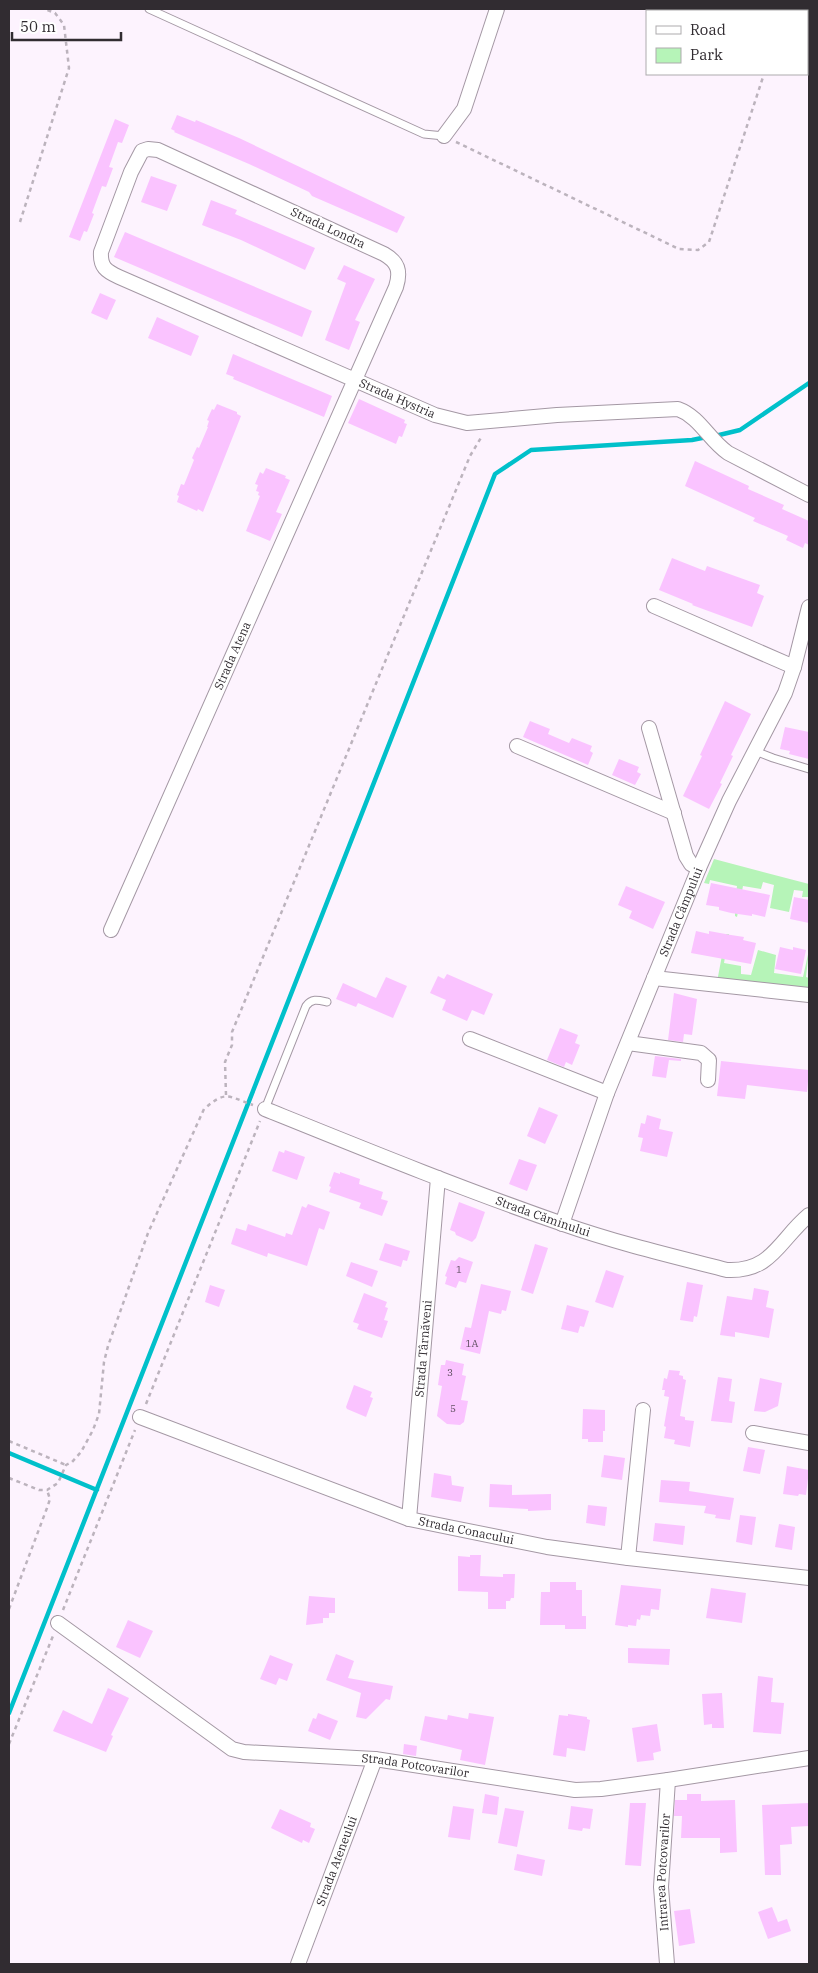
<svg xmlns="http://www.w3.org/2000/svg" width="818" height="1973" font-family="'IBM Plex Serif',serif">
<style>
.green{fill:#b6f4b8}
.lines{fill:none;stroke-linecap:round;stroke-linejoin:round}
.stream{stroke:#00c0ca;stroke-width:4.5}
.building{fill:#fac3ff}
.lane-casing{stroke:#a498a4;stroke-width:9}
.street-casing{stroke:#a498a4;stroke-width:16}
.path{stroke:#bcb3bd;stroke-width:2.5;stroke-dasharray:4 4;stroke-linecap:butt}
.lane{stroke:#fff;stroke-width:7}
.street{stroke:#fff;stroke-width:14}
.labels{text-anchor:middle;stroke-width:4.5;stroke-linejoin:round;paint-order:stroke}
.number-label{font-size:10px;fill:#635264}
.street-label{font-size:12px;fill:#312c31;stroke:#fff}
</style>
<rect width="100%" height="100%" fill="#fdf3fe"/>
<!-- green -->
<path class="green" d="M714 859 809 884V897H802L803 891 794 890 789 912 770 908 774 885 763 882 761 889 743 886 737 917 735 916V913L733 912 737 886 710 880 709 884 704 883Z
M726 934H729L724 963 741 966V974L751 975 758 950 776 955 774 973 803 977 809 950 806 977 809 978V991L717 982Z"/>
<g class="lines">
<!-- stream -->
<path class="stream" d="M715 436 740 430 809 383
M9 1453 97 1490
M9 1713 495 474 531 450 692 440 707 437"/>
</g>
<!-- building -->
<path class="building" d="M177 115 195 122 196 120 239 138 405 217 397 233 312 196 309 192 249 164 174 132 175 131 171 129Z
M115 119 129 125 122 143 118 142 109 167 113 168 106 187 102 186 92 213 94 214 87 232 84 231 80 241 69 237Z
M151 176 177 185 167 211 141 202Z
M211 200 237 210 235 214 315 248 305 270 241 240 202 225Z
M125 232 312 311 302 337 114 257Z
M344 265 375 279 355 320 360 322 349 350 325 340 346 283 337 279Z
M100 293 116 300 107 320 91 313Z
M157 317 199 336 191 356 148 338Z
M233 354 332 396 324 417 233 379 234 377 226 374Z
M359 399 405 420 404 423 407 424 402 437 399 436 396 444 348 423Z
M217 404 237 412V414L241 416 203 512 198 509 197 511 177 502 179 496 177 495 181 484 184 485 194 460 192 458 197 447 199 448 208 427H207L209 421 207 420 212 409 214 410Z
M695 461 749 486 748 489 784 505 782 509 809 521V545L805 543 803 548 786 540 788 536 753 521 755 518 685 486Z
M266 468 286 476 285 478 290 480 276 512 282 514 270 541 246 531 260 496 258 495 259 492 256 491 258 485 255 484 260 472 263 474Z
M672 558 705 571 707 566 760 585 757 593 764 596 752 627 692 605 693 604 659 590Z
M725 701 751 714 731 755 733 756 720 783 722 784 709 809 683 796 702 756 700 755Z
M530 721 550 729 548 734 569 743 572 738 592 746 590 751 593 753 588 765 523 737Z
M785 727 809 732V759L789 754 790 751 780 749Z
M619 759 639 767 637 772 641 774 635 785 612 775Z
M711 883 770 895 765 917 752 914V916L731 913 719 910V907L706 905Z
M626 886 665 902 653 929 629 918 632 911 618 905Z
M794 897 809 900V923L790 919Z
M696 931 709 934V931L731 935 744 937 743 940 756 943 751 964 691 953Z
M780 947 793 950V947L806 950 801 974 775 969Z
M447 974 493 994 484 1015 472 1010 467 1021 442 1010 446 1000 430 993 438 976 444 979Z
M386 977 407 986 393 1018 358 1003 356 1007 336 999 343 983 376 998Z
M674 993 697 999 692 1035 684 1034 683 1042 668 1040Z
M560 1028 578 1035 575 1043 580 1045 572 1065 566 1062 564 1067 547 1060Z
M655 1056 681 1059V1061L669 1060 666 1078 652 1076Z
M721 1061 809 1070 807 1092 747 1085 745 1099 717 1096Z
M539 1107 558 1115 545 1144 527 1136Z
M647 1115 661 1119 659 1129 673 1132 667 1157 640 1151 643 1138 638 1137 641 1123 645 1124Z
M285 1150 305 1157 297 1180 272 1171 279 1151 284 1153Z
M519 1159 537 1165 527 1191 509 1184Z
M334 1172 340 1174V1172L360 1179 359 1184 383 1192 381 1199 388 1201 382 1216 359 1208 361 1203 329 1192 331 1187 329 1186Z
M459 1202 485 1212 476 1238 472 1242 456 1235 455 1232 450 1230Z
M308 1204 330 1212 324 1230 319 1228 307 1266 268 1253 267 1257 231 1244 236 1228 246 1231 248 1224 285 1237 286 1233 292 1235 302 1206 306 1208Z
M385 1243 410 1251 407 1261 403 1260 401 1267 379 1260Z
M535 1244 548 1248 533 1294 521 1290Z
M459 1257 473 1262 466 1283 459 1281 456 1288 445 1284 447 1277 445 1276 451 1260 455 1261Z
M351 1262 378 1271 372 1287 346 1276Z
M606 1270 624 1276 613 1308 595 1302Z
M687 1282 703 1285 697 1317 694 1316 693 1322 680 1320Z
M481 1284 511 1291 506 1311 502 1310 501 1314 489 1311 480 1354 460 1349 465 1327 471 1328Z
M210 1285 225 1290 219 1307 205 1302Z
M754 1288 769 1291 766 1307 774 1309 769 1338 735 1332V1337L720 1335 727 1296 752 1300Z
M364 1293 387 1302 385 1307 388 1308 384 1320 388 1321 382 1338 357 1329 359 1324 353 1322Z
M567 1305 589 1311 584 1327 580 1326 578 1333 561 1329Z
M446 1360 464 1364 462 1375 466 1376 461 1400 468 1401 464 1422 460 1425 447 1424 437 1416 442 1386 438 1385 439 1378 441 1365H445Z
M669 1370 680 1371 679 1375 683 1376V1379L686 1380 680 1416 685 1417V1420L694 1421 690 1447 674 1444 675 1440 664 1438 666 1427 664 1426 669 1397 664 1396 665 1390H662L664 1378 667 1379Z
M718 1377 732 1379 729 1401 735 1402 732 1423 711 1421Z
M760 1378 782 1383 778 1406 765 1412 754 1411Z
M354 1385 372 1392 370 1397 373 1398 366 1417 347 1409 346 1407Z
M583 1409 605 1410V1431H603V1442H588V1439H582Z
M748 1447 765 1450 760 1474 743 1471Z
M604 1455 625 1458 622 1480 601 1477Z
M787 1466 809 1470 806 1495 799 1494 798 1496 783 1494Z
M434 1473 451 1476 452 1485 464 1487 461 1502 431 1497Z
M661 1480 690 1482 689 1491 734 1498 730 1520 715 1518 716 1515 704 1513 706 1506 659 1502Z
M490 1484 512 1485V1495L551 1494V1510L528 1511V1509L489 1507Z
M588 1505 607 1507 605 1526 586 1523Z
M740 1515 756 1517 752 1545 736 1542Z
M655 1523 685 1526 683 1545 653 1541Z
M779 1524 795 1527 792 1550 775 1547Z
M470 1555H481L480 1576 503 1577V1574H515L514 1598H511L510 1601H506V1609H488V1592L458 1591V1556L470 1557Z
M550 1582H576V1590H582V1616H586V1629H565V1625H540L541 1592H550Z
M621 1585 661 1589 659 1610 651 1609 650 1616 641 1615 640 1620 637 1619 636 1626 628 1625V1627L615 1625Z
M711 1588 746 1593 742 1623 706 1618Z
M309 1596 335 1598V1613H329V1618H323V1623L306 1625Z
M128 1620 153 1631 140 1658 116 1647Z
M628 1648 670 1649 669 1665 628 1663Z
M336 1654 354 1661 348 1678 393 1686 390 1700 386 1699 366 1719 356 1717 361 1693 326 1680Z
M270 1655 293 1664 287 1681 279 1678 276 1685 260 1679Z
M758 1676 773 1678 771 1702 784 1703 781 1734 753 1732Z
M108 1688 129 1698 111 1735 113 1736 106 1752 53 1731 63 1710 92 1724Z
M722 1693 724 1728H712V1724L704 1725 702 1694Z
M318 1713 338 1721 330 1740 308 1731 313 1718 316 1719Z
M469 1713 494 1717 485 1765 460 1760 462 1750 420 1740 425 1716 447 1720 448 1715 468 1719Z
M568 1714 587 1717V1719L590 1720 585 1751 567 1748 566 1757 553 1755 559 1715 568 1716Z
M657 1724 661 1751 653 1753 654 1760 637 1762 632 1728Z
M404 1744 417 1746 416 1756 403 1754Z
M485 1794 499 1797 497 1815 482 1813Z
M687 1794H701V1801L735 1800 737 1852 720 1853V1838H681L682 1816H674L675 1800H687Z
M630 1803H646L641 1866 625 1865Z
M809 1803V1826L791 1827 792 1844 780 1845 781 1875H765L762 1805Z
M453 1806 474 1809 470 1840 448 1837Z
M571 1806 593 1809 590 1829 583 1828 582 1831 568 1829Z
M505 1808 524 1811 517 1847 498 1843Z
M280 1809 311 1823 310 1827 315 1829 309 1843 303 1840 302 1843 271 1828Z
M517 1854 545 1860 542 1876 514 1870Z
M772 1907 778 1922 787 1919 791 1931 768 1939 758 1912Z
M690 1909 695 1943 679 1946 674 1911Z"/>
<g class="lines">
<defs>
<path id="lane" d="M149 9 424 134 444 136
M755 751 773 758 809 769
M265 1109 306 1006C312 998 318 1000 327 1002"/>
<g id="street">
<path d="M444 136 464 109 497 9"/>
<path d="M654 606 794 667"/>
<path d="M649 728 686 856 691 864 699 868"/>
<path d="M517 746 674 813"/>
<path id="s1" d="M111 930C206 716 301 501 396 287 401 271 398 262 384 254L158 150 148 149 142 151 131 172 101 252C100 267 106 271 119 277L435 415 467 423 557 415 678 409C700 417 709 440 728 453L809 495"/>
<path d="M654 978 809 995"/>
<path d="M470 1039 607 1093"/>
<path d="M628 1043 701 1053 709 1060 708 1080"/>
<path id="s2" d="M265 1109C364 1149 462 1189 563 1224 617 1243 672 1256 727 1270 772 1272 779 1240 809 1215"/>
<path id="s3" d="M562 1224 607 1093 699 868 729 801 785 693 794 667 809 607"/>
<path id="s4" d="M140 1417 409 1519 547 1547 628 1558 809 1578"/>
<path d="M753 1433 809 1443"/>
<path id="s5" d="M409 1519 438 1178"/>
<path d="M628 1558 643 1410"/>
<path id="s6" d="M58 1623 221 1741 232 1749 244 1752 375 1759 575 1790 601 1789 668 1780 809 1758"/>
<path id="s7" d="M298 1964 375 1759"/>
<path id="s8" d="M667 1964 661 1887 668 1780"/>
</g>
</defs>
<!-- lane casing -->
<use href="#lane" class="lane-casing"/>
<!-- street casing -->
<use href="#street" class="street-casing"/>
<!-- path -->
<path class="path" d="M785 11 786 9
M456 142 679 249 698 250 709 242 764 74
M20 222 69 68 64 25 55 13 45 9
M226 1095 225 1062 232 1045V1032L470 456 482 436
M146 1404 260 1121
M9 1441 66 1465
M9 1478 39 1490H47L58 1483 66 1465 72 1462 81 1452 93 1430 99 1414 104 1362 108 1346 148 1233 204 1109C226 1090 227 1096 253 1105
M9 1609 47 1508 50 1499 47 1490
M63 1610 135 1430
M9 1744 53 1636"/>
<!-- lane -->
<use href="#lane" class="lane"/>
<!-- street -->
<use href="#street" class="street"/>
</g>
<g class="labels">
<!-- number labels -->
<g class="number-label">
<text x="459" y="1273">1</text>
<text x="472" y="1347">1A</text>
<text x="450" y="1376">3</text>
<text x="453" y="1412">5</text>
</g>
<!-- street labels -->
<g class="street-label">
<text transform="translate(328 228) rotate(25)" y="4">Strada Londra</text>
<text dy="4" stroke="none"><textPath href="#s1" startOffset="1454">Strada Hystria</textPath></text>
<text dy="4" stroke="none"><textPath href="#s1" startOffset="300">Strada Atena</textPath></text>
<text dy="4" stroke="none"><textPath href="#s3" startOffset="334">Strada Câmpului</textPath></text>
<text dy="4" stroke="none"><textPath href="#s2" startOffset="298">Strada Căminului</textPath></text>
<text dy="4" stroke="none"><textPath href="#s5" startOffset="171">Strada Târnăveni</textPath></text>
<text dy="4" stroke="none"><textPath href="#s4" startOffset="346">Strada Conacului</textPath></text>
<text dy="4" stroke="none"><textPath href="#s6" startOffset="399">Strada Potcovarilor</textPath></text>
<text dy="4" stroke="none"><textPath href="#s7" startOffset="110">Strada Ateneului</textPath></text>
<text dy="4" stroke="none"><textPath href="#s8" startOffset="92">Intrarea Potcovarilor</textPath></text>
</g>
</g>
<!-- border -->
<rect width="818" height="1973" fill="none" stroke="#312c31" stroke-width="20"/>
<!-- legend -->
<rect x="646" y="10" width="162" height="65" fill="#ffffff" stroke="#adabad"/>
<rect x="656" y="26" width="25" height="8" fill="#ffffff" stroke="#adabad"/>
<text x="690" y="35" font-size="15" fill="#312c31">Road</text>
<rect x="656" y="48" width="25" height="15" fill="#b6f4b8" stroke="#adabad"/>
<text x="690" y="60" font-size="15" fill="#312c31">Park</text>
<!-- scale -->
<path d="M12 32v8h109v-8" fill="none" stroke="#312c31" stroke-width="2.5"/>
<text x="20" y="32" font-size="15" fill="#312c31" stroke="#ffffff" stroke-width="4" paint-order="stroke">50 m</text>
</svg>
